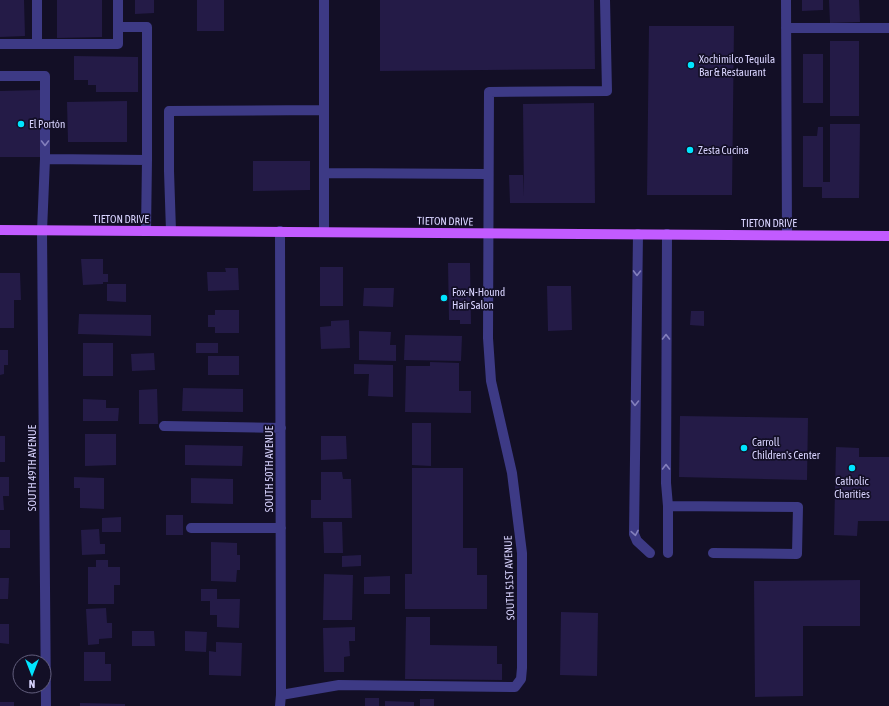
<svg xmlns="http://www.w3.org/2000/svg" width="889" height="706" font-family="'Asap Condensed',sans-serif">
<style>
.building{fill:#241b47}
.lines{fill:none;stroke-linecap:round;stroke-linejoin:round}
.minor{stroke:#3d3a85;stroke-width:10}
.major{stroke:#c25bff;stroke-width:10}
.oneway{stroke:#837fbc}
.poi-dot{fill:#00e5ff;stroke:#130f26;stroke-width:1.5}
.labels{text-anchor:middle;stroke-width:3.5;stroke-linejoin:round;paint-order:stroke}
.poi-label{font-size:11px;fill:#d9d4ff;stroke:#130f26;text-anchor:start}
.street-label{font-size:11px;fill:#d9d4ff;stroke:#130f26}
</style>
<rect width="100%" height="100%" fill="#130f26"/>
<!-- building -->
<path class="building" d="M0 0H24L25 36 0 37Z
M57 0H102V37L57 38Z
M135 0H154V13L135 14Z
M197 0H224V31H197Z
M380 0H594L595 69 380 71Z
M802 0H823V10L802 11Z
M829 0H859L860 22 830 23Z
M649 26H734L732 195H647Z
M830 41H859V116H830Z
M803 54H823V103H803Z
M74 56 138 57V92H96V85H88V80H74Z
M42 90V157H0V91Z
M127 101V142H68L67 102Z
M594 103 595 203H510L509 175H523L524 197 523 104Z
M830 124H860L859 198H822V187H803V136H817L818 127H823V182H830Z
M253 161H310V190L253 191Z
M81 259H103V274H108V282H103V284L83 285Z
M448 263H470L471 324H460V320H449Z
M320 267H343V306H320Z
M225 268H238L239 290 208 291 207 272H226Z
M0 273H20L21 300H14V328H0Z
M107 284H126V302L107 301Z
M547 286H571L572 330 548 331Z
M364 288H394L393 307 363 306Z
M215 310H239V333H215V327H208V315H215Z
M691 311H704V326L690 325Z
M79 314 151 315V336L78 334Z
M349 320 350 348 321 349 320 327 331 326V321Z
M359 331 391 332 390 345H396V361L359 360Z
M405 335 462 336 461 361 404 360Z
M83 343H113V376H83Z
M196 343H218V353H196Z
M0 350H8V365H4V374L0 375Z
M154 353 155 370 132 371 131 354Z
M208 356H239V375H208Z
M430 362 459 363V391H471V413L405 412 406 366H430Z
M354 364 393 365V397L368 396 369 374H354Z
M183 388 243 389V412L182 411Z
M157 389 158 424H139V390Z
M83 399 106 400V408H119L118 421H83Z
M680 416 808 418 807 480 679 477Z
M412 423H431V466L412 465Z
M85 434H116V465L85 466Z
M0 436H5V462H0Z
M321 436H346L347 459 321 460Z
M185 445 243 446 242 466 185 465Z
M836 447 859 448V457H889V521H858L857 536 834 535Z
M412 468H463V548H477V575H487V609H405V574H412Z
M321 472H342L343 479H351L352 518H311V500H321Z
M0 477H9V496H3L4 510H0Z
M74 477 104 478V509L80 508V488H74Z
M191 478 233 479V504L191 503Z
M166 515H183V535H166Z
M121 517V532H102V518Z
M323 522H342L343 553H324Z
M99 529 100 544H105V554L82 555 81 530Z
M0 530H10V548H0Z
M211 542 237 543V555H240V570H237L236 582 211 581Z
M361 555V566L342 567V556Z
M96 560H108V567H120V585H114V604H88V567H96Z
M324 574 353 575 352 620H323Z
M390 576V594H364V577Z
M0 578H9L8 599H0Z
M860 580V626H803V696L755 697 754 581Z
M201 589H217V599H240L239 628 217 627V615H210V601H201Z
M106 608 107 623H112V638L99 639V644L88 645 86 609Z
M561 612 598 613 597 676 560 675Z
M406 617H430V645L497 646V664H502V680L405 679Z
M0 624H9V644L0 643Z
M355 627V641H349L350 656 344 657V672H324L323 628Z
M132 631H154L155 646H132Z
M185 631 207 632 206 652 185 651Z
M216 642 242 643 241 676 209 675V651L216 652Z
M84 652H105V664H111V681H84Z
M365 698H379V706H365Z
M420 699H434V706H420Z
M385 701 414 702V706H385Z
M0 702H14V706H0Z
M80 703 125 704V706H80Z"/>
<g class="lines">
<!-- minor -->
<path class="minor" d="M324 0V173L488 174
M786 0 787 235
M118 27H147V160
M786 28H889
M0 44H118V0
M37 44V0
M0 76H45V159
M324 173V232
M171 231 169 171V111L324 110
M638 234 634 534 637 541 650 553
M667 234 666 483 668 506
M164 426 281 428
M191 528H281
M668 553V506L798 507 797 554 713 553
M281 695 339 685 515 687 521 679 522 668V553L512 473 491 381 488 338 489 92 607 91 605 0
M46 706 42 231 45 159 147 160 146 231
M280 706 281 695 280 231"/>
<!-- major -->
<path class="major" d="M0 230 889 236"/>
</g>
<!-- one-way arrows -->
<defs><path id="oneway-chevron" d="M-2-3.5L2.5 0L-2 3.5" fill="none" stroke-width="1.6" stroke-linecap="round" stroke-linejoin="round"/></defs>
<g class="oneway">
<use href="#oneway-chevron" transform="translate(45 143) rotate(90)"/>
<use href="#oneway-chevron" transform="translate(637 273) rotate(91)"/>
<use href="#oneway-chevron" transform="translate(666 337) rotate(-90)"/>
<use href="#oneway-chevron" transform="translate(635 403) rotate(91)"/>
<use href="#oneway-chevron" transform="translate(666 467) rotate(-90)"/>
<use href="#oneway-chevron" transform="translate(635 533) rotate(80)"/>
</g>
<!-- markers -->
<g class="poi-dot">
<circle cx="691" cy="65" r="4"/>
<circle cx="21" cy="124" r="4"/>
<circle cx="690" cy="150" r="4"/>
<circle cx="444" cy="298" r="4"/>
<circle cx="744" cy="448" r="4"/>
<circle cx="852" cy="468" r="4"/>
</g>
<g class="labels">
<!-- poi labels -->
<g class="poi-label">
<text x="699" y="63">Xochimilco Tequila<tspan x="699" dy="13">Bar &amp; Restaurant</tspan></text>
<text x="29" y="128">El Portón</text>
<text x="698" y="154">Zesta Cucina</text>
<text x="452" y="296">Fox-N-Hound<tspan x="452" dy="13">Hair Salon</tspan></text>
<text x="752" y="446">Carroll<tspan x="752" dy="13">Children's Center</tspan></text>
<text x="852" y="485" text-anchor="middle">Catholic<tspan x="852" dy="13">Charities</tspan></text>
</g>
<!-- street labels -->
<g class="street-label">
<text x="121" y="223">TIETON DRIVE</text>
<text transform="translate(445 221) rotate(1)" y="4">TIETON DRIVE</text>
<text x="769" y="227">TIETON DRIVE</text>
<text transform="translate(32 468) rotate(-90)" y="4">SOUTH 49TH AVENUE</text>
<text transform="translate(269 469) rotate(-90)" y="4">SOUTH 50TH AVENUE</text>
<text transform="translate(509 578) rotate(-92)" y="4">SOUTH 51ST AVENUE</text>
</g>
</g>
<!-- north arrow -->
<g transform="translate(32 674) rotate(180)"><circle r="19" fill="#130f26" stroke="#625e7d"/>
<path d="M0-3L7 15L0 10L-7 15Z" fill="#00e5ff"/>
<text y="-6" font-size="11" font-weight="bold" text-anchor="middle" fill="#d9d4ff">N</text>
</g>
</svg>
